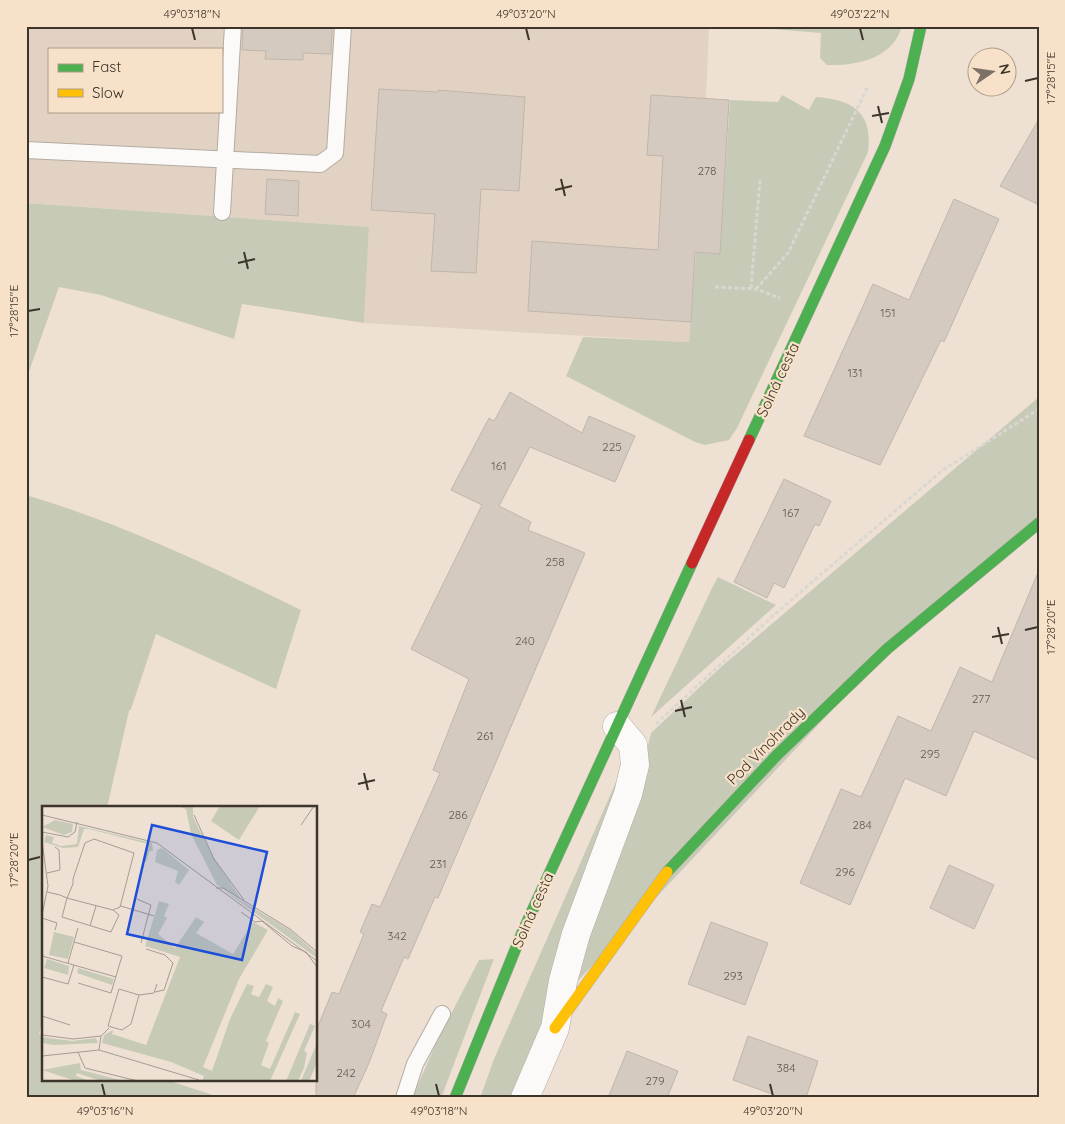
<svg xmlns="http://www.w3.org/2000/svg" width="1065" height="1124" font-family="Quicksand,sans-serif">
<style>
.industrial{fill:#e2d2c3;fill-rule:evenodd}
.green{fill:#c8cab8}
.building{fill:#d5cac0;stroke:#c0b6ab}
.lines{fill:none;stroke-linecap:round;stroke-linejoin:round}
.lane-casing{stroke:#b4aba1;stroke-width:18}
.street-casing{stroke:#b4aba1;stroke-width:29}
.fast-casing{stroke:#b4aba1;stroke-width:12}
.slow-casing{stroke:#b4aba1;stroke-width:12}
.jam-casing{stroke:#b4aba1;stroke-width:12}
.path{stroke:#dad7d3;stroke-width:3;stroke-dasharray:4 2.5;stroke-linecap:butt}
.lane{stroke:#fcfaf9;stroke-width:16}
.street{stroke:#fcfaf9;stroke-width:28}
.fast{stroke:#4caf50;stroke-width:11}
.slow{stroke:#ffc107;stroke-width:11}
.jam{stroke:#c62828;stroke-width:11}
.ticks{fill:none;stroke:#3d342a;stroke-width:2}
.labels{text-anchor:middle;stroke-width:4.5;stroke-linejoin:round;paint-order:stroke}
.number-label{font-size:12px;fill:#635a50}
.street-label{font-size:15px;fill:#3d342a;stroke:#f8e1c9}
.inset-road{fill:none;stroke:#a79c90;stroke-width:1}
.view{fill:#1d4ed8;fill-opacity:0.15;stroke:#1d4ed8;stroke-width:2.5}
.inset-edge{fill:none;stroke:#3d342a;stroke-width:2.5}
.neatline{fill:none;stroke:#3d342a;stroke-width:2}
.ticks-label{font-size:12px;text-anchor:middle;fill:#3d342a}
</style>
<rect width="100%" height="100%" fill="#eee1d4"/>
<!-- industrial -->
<path class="industrial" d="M26 26H709L706 98 729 100 720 254 696 253 689 342 364 323 369 227 26 203ZM49 49H221V111H49Z"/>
<!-- green -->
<path class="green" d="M735 26H902C893 59 856 66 827 65L820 58 821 33Z
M782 95 811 111 809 109 816 97C853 100 873 112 868 152L737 428 729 440 705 445 695 442 566 376 583 337 689 342 696 252 720 253 730 100 778 102Z
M26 203 369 227 364 323 242 304 234 339 101 295 59 287 26 380Z
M1039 397V522L899 639 572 987 635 799 651 733 721 667Z
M26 495C124 524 210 566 301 610L276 689 156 634 131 709 129 711 107 808H44V1017L39 1034 44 1036V1080H167L222 1098H26Z
M718 577 776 605 651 717 712 588Z
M616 782 620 786 556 988 513 1098H480L494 1059Z
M494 959 441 1098H412L439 1037 479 960Z"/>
<!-- building -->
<path class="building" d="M243 26H332L331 54 303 53V60L265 59 266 51 242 50Z
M379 89 438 92V90L525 97 519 191 481 189 476 273 431 271 435 214 371 210Z
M651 95 729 100 720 254 695 252 691 322 528 311 532 241 658 250 663 156 647 155Z
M1039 119V205L1000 186Z
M267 179 299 181 298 216 265 214Z
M954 199 999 219 944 342 941 340 880 465 804 436 873 284 909 300Z
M510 392 582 433 589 416 635 436 615 482 530 447 499 506 531 522 528 530 585 553 438 898 435 897 408 959 404 957 381 1011 387 1014 369 1063 353 1098H316V1031L332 992 339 994 364 934 360 932 372 904 380 907 440 773 433 770 469 679 411 649 482 505 451 490 489 418 494 421Z
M784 479 831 501 819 526 815 524 784 588 774 583 767 598 734 582Z
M1039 570V760L974 731 946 796 905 778 850 905 800 883 841 789 861 797 898 716 931 731 960 667 992 682Z
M949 865 994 885 974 929 930 908Z
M711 922 768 943 745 1005 688 984Z
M748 1036 818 1061 806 1098H783L733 1080Z
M627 1051 678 1071 667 1098H608Z"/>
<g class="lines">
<defs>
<path id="lane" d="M26 150 320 164 335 153 343 26
M222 212 233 26
M404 1098 415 1064 442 1014"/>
<path id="street" d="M525 1098 555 1028 563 981 576 934 628 794 635 765 633 745 617 726"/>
<path id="fast" d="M749 440 885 146 909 79 921 26
M667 872 777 755 887 649 1039 523
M455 1098 522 933 692 563"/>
<path id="slow" d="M555 1028 667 872"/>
<path id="jam" d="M692 563 749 440"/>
</defs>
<!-- lane casing -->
<use href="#lane" class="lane-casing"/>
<!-- street casing -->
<use href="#street" class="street-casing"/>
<!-- fast casing -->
<use href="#fast" class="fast-casing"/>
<!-- slow casing -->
<use href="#slow" class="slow-casing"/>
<!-- jam casing -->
<use href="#jam" class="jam-casing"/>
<!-- path -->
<path class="path" d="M715 287 756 289 780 298
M751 288 760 180
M756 289 788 253 868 86
M656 724 776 613 943 470 1039 409"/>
<!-- lane -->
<use href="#lane" class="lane"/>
<!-- street -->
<use href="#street" class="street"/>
<!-- fast -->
<use href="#fast" class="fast"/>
<!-- slow -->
<use href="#slow" class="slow"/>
<!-- jam -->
<use href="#jam" class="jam"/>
</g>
<!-- ticks -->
<path class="ticks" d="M192 28 195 40M526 28 529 40M860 28 863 40M1025 81 1038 78M878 106 882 123M872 116 889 113M561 179 565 196M555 190 572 186M244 252 248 269M238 263 255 259M28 311 40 309M998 627 1002 644M1025 630 1038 627M992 637 1009 634M681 700 685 717M675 711 692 707M364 773 368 790M358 784 375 780M28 860 40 857M102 1084 105 1096M436 1084 439 1096M770 1084 773 1096"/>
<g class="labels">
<!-- number labels -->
<g class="number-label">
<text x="707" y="175">278</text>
<text x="888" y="317">151</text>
<text x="855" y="377">131</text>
<text x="612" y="451">225</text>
<text x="499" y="470">161</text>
<text x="791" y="517">167</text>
<text x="555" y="566">258</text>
<text x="525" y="645">240</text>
<text x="981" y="703">277</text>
<text x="485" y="740">261</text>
<text x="930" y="758">295</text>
<text x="458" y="819">286</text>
<text x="862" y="829">284</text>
<text x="438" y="868">231</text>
<text x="845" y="876">296</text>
<text x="397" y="940">342</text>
<text x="733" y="980">293</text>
<text x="361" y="1028">304</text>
<text x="786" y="1072">384</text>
<text x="346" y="1077">242</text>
<text x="655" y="1085">279</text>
</g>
<!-- street labels -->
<g class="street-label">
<text transform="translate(778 380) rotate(-65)" y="5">Solná cesta</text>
<text transform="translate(766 746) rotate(-45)" y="5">Pod Vinohrady</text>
<text transform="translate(533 910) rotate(-66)" y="5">Solná cesta</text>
</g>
</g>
<!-- overview -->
<g transform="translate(42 806)">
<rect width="275" height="275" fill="#eee1d4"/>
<path d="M135 0H151V11L171 51 199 93 175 79 149 28 144 3ZM178 0 213 1 218 0 197 34 169 15ZM13 14 31 18 30 26 22 29 0 21ZM37 20 110 37 111 45H108L104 56 101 55 106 38 47 23H42L36 41 21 42 2 36 4 29 12 31 10 37 19 40 35 38ZM120 42 147 64 137 79 133 76 136 65 113 56 115 44ZM180 83 248 124 275 148V152ZM117 95 127 98 122 110 125 112 116 128 133 142 154 111 162 116 154 127 191 148 211 116 226 124 197 173 161 261 170 265 188 213 205 178 212 180 209 188 217 191 224 178 231 181 225 195 233 200 236 192 241 195 224 235 227 237 219 259 228 263 253 206 258 208 228 275H160L162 270 129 256 60 237 62 229 71 224 70 228 104 239 138 151 103 140ZM12 126 32 131 26 153 7 149ZM5 153 27 160 26 169 2 162ZM36 162 72 173 70 179 35 167ZM268 218 273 220 262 245 265 247 262 262 256 275H244ZM0 231 30 235 54 232 56 237 12 239 0 237ZM275 237V257L267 275H259ZM38 257 39 264 82 275H59L35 267 34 270 47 275H34L0 264Z" fill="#c8cab8"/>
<path class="inset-road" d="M0 9 115 37 275 155M152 9 172 53 202 94M259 19 272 0M0 26 26 31 33 26 35 16M0 35 6 80 0 109M5 67 18 64 17 44 13 41M174 82H181L248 123 275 146M5 86 18 89 25 92 40 96 71 104 78 101 92 47 52 33 43 37 31 73V78L25 92 20 111 69 126 77 109 71 104M95 93 109 99 99 137M79 100 112 110M199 106 213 116 220 115 250 140 264 146 275 161M0 112 15 117 13 124M48 120 54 100M32 136 80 150 69 187 36 177M104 143 123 149 131 157 122 184 113 186M0 150 74 171M26 157 36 122M0 171 26 178 32 159M77 183 97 189 89 218 80 224 66 220ZM97 189 112 187 115 178M0 210 28 219M67 222 59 230 57 244 157 274M0 229 31 233 59 230M36 246 43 262 96 275M0 250 57 244"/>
<path class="view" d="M110 19 225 46 200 154 85 128Z"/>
<rect width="275" height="275" class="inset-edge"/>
</g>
<!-- border -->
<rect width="1065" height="1124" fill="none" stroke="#f8e1c9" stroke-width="55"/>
<!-- legend -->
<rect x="48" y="48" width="175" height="65" fill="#f8e1c9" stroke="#ad9c89"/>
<rect x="58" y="64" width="25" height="8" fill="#4caf50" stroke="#ad9c89"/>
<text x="92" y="72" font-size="15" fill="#3d342a">Fast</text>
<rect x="58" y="89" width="25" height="8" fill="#ffc107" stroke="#ad9c89"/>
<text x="92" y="98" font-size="15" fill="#3d342a">Slow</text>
<!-- north arrow -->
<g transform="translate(992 72) rotate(77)"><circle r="24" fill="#f8e1c9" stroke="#ad9c89"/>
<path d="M0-4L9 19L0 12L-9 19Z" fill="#7b7166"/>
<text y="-8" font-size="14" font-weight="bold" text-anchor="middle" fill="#3d342a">N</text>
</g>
<rect x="28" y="28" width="1010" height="1068" class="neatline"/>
<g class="ticks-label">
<text x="192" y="18">49°03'18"N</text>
<text x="526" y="18">49°03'20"N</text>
<text x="860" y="18">49°03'22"N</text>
<text transform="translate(1051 78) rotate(-90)" y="4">17°28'15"E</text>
<text transform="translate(14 311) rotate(-90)" y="4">17°28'15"E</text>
<text transform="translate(1051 627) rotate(-90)" y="4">17°28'20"E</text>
<text transform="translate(14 860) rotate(-90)" y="4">17°28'20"E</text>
<text x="105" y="1115">49°03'16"N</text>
<text x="439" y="1115">49°03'18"N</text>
<text x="773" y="1115">49°03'20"N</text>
</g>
</svg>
